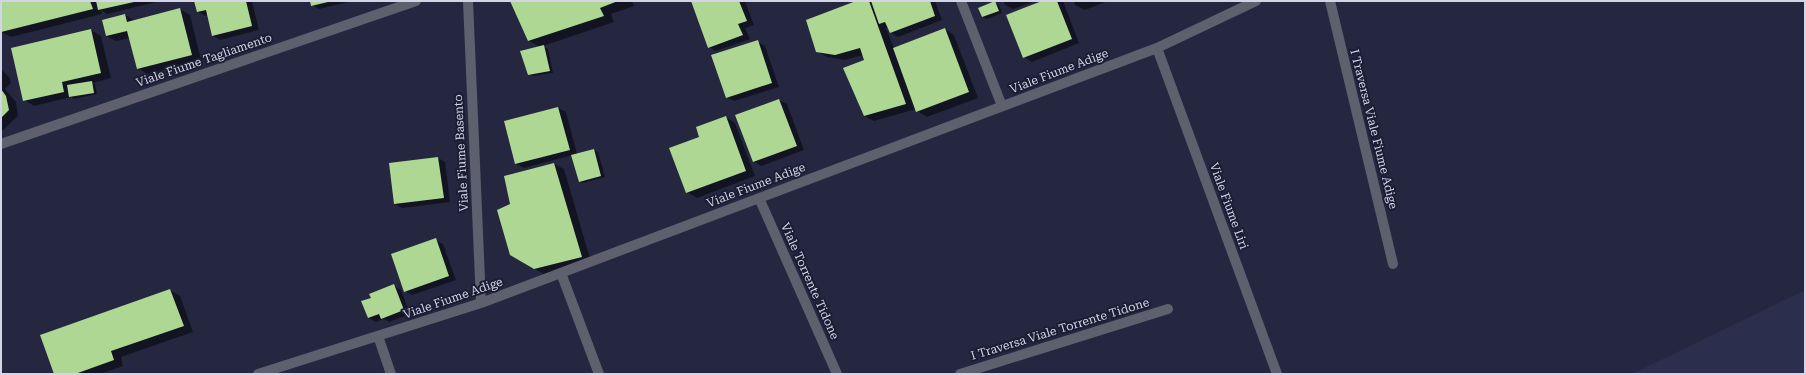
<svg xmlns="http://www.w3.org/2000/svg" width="1806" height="375" font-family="'Roboto Serif',serif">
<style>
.built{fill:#2c2e4d}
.shadow{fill:#0007}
.building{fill:#aed793}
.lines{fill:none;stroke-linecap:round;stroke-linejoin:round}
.lane{stroke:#5e606d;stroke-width:10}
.street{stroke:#5e606d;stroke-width:10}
.labels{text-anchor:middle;stroke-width:4;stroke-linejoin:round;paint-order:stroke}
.street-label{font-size:12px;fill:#d3d5e6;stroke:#1c1d35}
</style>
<rect width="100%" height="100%" fill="#252740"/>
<!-- built -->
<path class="built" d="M1805 290V374H1632Z"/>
<!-- shadow -->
<path class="shadow" d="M1 1H160L107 14 101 10 102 14 11 37 1 32Z
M195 1H252L259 30 220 40 213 36 208 15 205 16 198 12Z
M311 1H352L319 9 312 5Z
M511 1H632L634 6 611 14 614 22 543 46 548 49 553 73 533 76 529 74 540 47 529 41Z
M692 1H745L754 25 745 28 750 39 716 51 709 47Z
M859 1H935L942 20 898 37 890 32 888 28H886L894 48 945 29 954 35 978 98 927 117 917 111 916 109 874 121 864 116 866 60 863 55 845 60 827 57 817 51Z
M1004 1H1035L1013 9 1005 5Z
M1045 1H1063L1079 43 1032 62 1024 57Z
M1074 1H1108L1085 10 1075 5Z
M995 3 999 5 1002 13 987 19 983 17 980 8Z
M180 9 190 15 201 60 147 74 138 68 130 38 116 41 106 36 103 21 125 15 135 21Z
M91 30 101 36 111 78 93 83 95 84 97 94 74 99 71 97 34 106 24 100Z
M758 42 765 46 779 87 734 101 726 97Z
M1 69 10 78 11 83 5 89 16 102 18 116 3 130 1 129Z
M779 100 787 104 804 150 761 166 753 161Z
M558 108 566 112 577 154 594 150 598 152 605 177 583 183 579 181 573 155 524 168 516 164 505 122Z
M726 117 735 123 755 176 697 198 687 192 701 137Z
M438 158 445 162 450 202 402 208 395 204Z
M554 164 564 169 591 262 544 274 510 255 512 205 506 177Z
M435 240 443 244 456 280 412 295 405 291Z
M394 286 401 290 410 314 389 322 384 319 376 322 369 318 372 298Z
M170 290 180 296 193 332 121 357 123 366 100 374H55L41 335Z"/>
<!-- building -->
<path class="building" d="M1 1H90L93 9 1 32Z
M96 1H134V2L98 10Z
M194 1H246L252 26 212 36 206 10 197 12Z
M310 1H328V2L311 6Z
M510 1H618L600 8 604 16 528 41Z
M691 1H739L747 21 738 24 743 35 708 48Z
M856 1H869L906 104 864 116 843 68 864 60 860 48 835 55 816 52 806 20Z
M871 1H930L935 16 890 33 885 22 879 24Z
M995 1 999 11 982 17 978 8Z
M1042 1H1057L1072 39 1023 58 1006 15Z
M180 8 192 55 137 69 127 31 106 36 102 20 125 14 127 22Z
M945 28 969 92 916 112 893 48Z
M91 29 101 73 62 82 64 92 23 101 11 48Z
M758 40 772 83 726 98 711 55Z
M544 45 550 71 528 75 520 51Z
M92 81 94 93 69 97 67 85Z
M1 89 6 96 9 110 1 118Z
M779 99 797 146 753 162 735 115Z
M558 107 570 150 515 164 504 121Z
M726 116 746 171 686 193 669 148 699 137 696 127Z
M594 149 601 176 579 182 571 155Z
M438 157 444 198 394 204 389 163Z
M554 163 582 257 534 269 510 255 497 210 510 204 504 176Z
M436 238 449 276 404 292 391 254Z
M394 284 404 310 381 319 379 314 368 318 361 301 371 298 369 294Z
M170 289 184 326 111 351 114 360 75 374H54L40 335Z"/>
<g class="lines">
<!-- lane -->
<path class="lane" d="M961 1 1002 106"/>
<!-- street -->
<path class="street" d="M468 1 481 303
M1330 1 1393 264
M1157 48 1277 374
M1 144 416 1
M759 198 837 374
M561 273 599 374
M378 336 391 374
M258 374 481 303 1157 48 1256 1
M960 374 1168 309"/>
</g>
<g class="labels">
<!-- street labels -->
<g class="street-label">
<text transform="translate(204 60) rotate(-19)" y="4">Viale Fiume Tagliamento</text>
<text transform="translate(1059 71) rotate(-21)" y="4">Viale Fiume Adige</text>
<text transform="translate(1374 129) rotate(76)" y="4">I Traversa Viale Fiume Adige</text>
<text transform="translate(461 153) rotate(-93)" y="4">Viale Fiume Basento</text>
<text transform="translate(756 185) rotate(-21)" y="4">Viale Fiume Adige</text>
<text transform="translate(1229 206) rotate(70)" y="4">Viale Fiume Liri</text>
<text transform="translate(810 281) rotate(66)" y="4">Viale Torrente Tidone</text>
<text transform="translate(453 298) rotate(-19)" y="4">Viale Fiume Adige</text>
<text transform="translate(1060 329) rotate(-17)" y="4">I Traversa Viale Torrente Tidone</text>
</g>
</g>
<!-- border -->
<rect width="1806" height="375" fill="none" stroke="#d3d5e6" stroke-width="4"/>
</svg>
